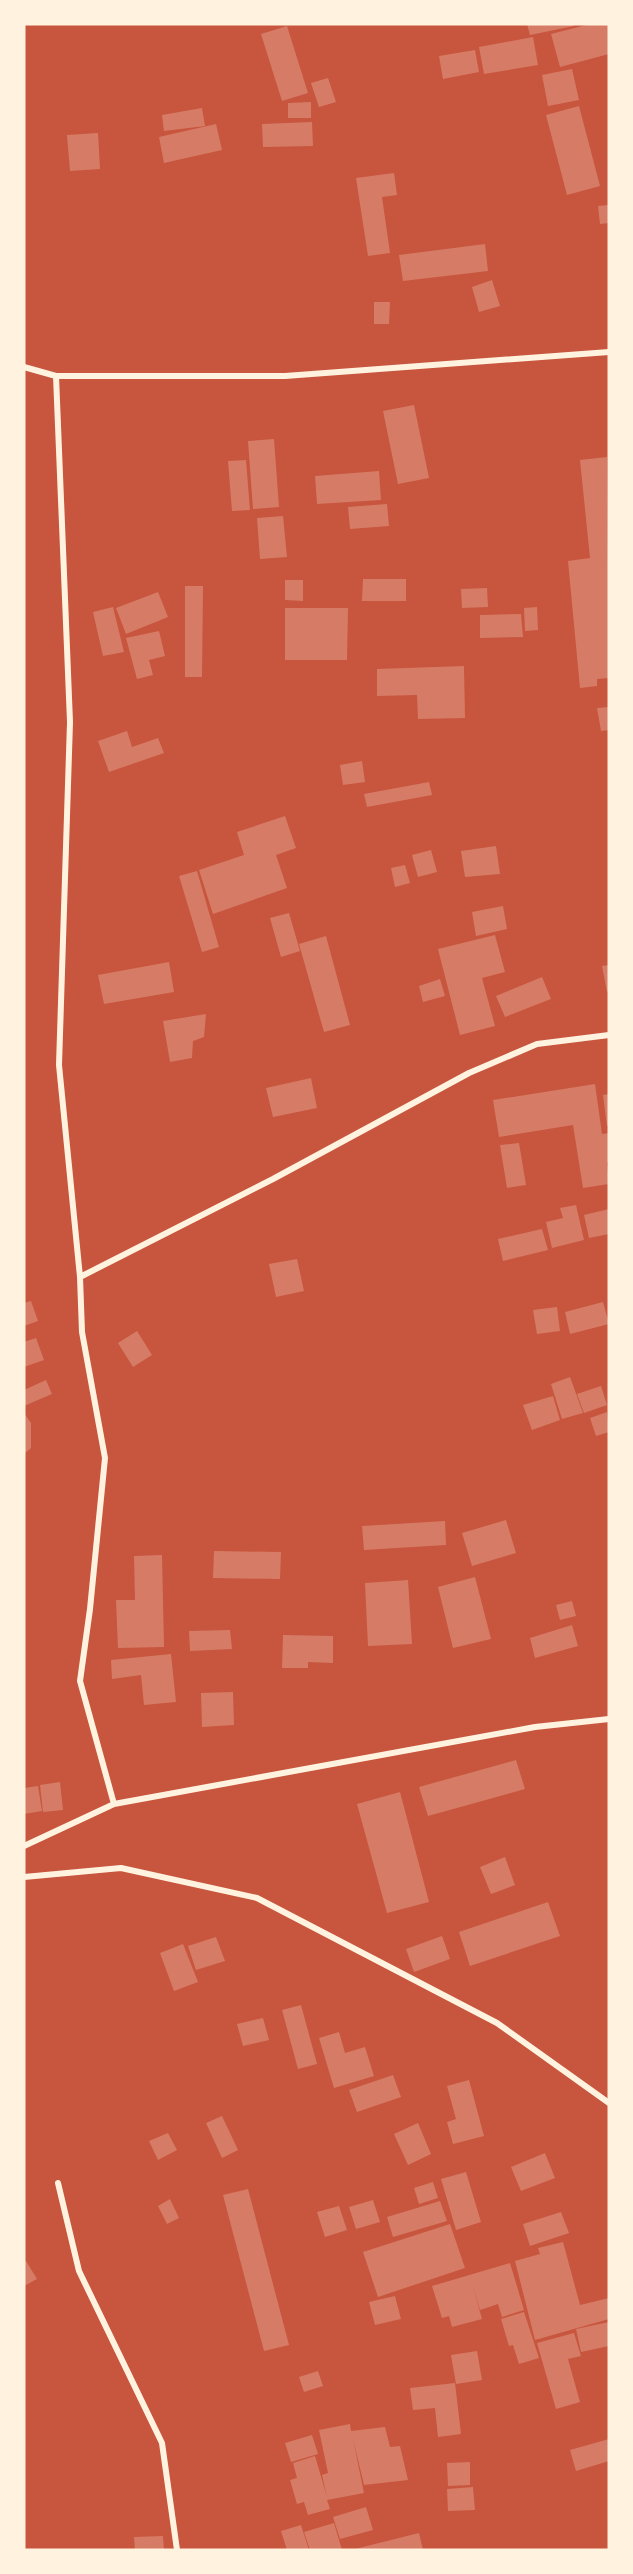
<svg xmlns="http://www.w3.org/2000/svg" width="633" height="2574" font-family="Ubuntu,sans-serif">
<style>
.building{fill:#d67c66}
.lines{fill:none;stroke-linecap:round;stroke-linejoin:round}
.minor{stroke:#fff3e0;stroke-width:6}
</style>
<rect width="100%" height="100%" fill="#c8553d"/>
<!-- building -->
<path class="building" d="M527 24H573L574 26 530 35Z
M590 24H609V54L560 67 551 34Z
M287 26 308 93 282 101 261 34Z
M533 37 538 65 484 74 479 47Z
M475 50 479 72 443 79 439 56Z
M572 69 579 100 548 106 542 75Z
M328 78 336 102 319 107 311 83Z
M311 102V118H288V103Z
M579 106 600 186 567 195 546 115Z
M202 108 205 126 164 131 162 115Z
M312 122 313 146 263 147 262 124Z
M216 124 222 150 164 163 159 137Z
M98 133 100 169 70 171 67 135Z
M394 173 397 195 382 197 390 253 368 256 356 178Z
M609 205V223L600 224 598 206Z
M485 244 488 271 403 281 399 255Z
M492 280 500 306 479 312 472 287Z
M374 302H390L389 324H374Z
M414 405 429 478 398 484 383 411Z
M274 439 279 507 253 509 248 441Z
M607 457 609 678 597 679V686L580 688 568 561 590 558 580 460Z
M246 460 250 510 232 511 228 461Z
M379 471 381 500 317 504 315 476Z
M387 504 389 526 350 529 348 507Z
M283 516 287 557 260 559 257 518Z
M363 579H406V601H362Z
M285 580H303V601L285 600Z
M185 586H203L202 677H185Z
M487 588 488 607 462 608 461 589Z
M158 592 168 617 126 634 116 608Z
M113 607 124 652 103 656 93 612Z
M537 607 538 630 525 631 524 608Z
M285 608H348L347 660H285Z
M521 614 523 637 480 638V615Z
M159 631 165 656 149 660 153 675 137 679 126 638Z
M464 666 465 718 418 719 417 695 377 696V669Z
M609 707V730L601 731 597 708Z
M127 731 132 747 158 738 164 753 109 772 98 741Z
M362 761 365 782 343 785 340 765Z
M429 782 432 795 367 807 364 794Z
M285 816 296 848 276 855 287 888 213 914 199 870 244 855 237 832Z
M496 846 500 874 465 877 461 851Z
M431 850 437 872 418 877 412 855Z
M405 865 410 883 395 887 391 868Z
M197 871 219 947 202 952 179 876Z
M503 906 507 929 476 936 472 912Z
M289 913 300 951 281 957 270 918Z
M495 935 505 972 482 978 495 1026 460 1035 438 949Z
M326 936 350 1025 324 1032 299 944Z
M169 962 174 992 104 1004 98 975Z
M609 965V991L607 992 602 966Z
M542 977 551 999 505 1017 496 996Z
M440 979 445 996 423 1002 419 986Z
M206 1014 204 1037 193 1041 192 1058 170 1062 163 1021Z
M311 1078 317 1108 273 1117 266 1088Z
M595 1084 602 1134 609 1133V1162H607L609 1184 583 1188 573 1125 499 1137 493 1100Z
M609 1094V1125L607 1126 603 1095Z
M519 1143 526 1185 507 1188 500 1145Z
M576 1205 584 1240 552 1248 546 1222 563 1218 560 1208Z
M609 1209V1234L589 1238 584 1215Z
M542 1229 548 1250 503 1261 498 1239Z
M297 1259 304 1291 276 1297 269 1264Z
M31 1301 38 1321 24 1326V1303Z
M603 1302 609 1324 570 1334 565 1312Z
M557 1307 560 1331 537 1334 533 1310Z
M137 1331 152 1355 133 1367 118 1343Z
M36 1338 44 1360 24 1367V1342Z
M570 1377 583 1413 562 1419 551 1384Z
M46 1380 52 1394 24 1406V1390Z
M601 1386 607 1405 584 1413 577 1394Z
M553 1396 560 1420 532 1430 523 1405Z
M607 1412 609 1432 596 1436 590 1418Z
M24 1413 31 1423V1448L24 1454Z
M506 1520 516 1553 472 1566 462 1533Z
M445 1521 446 1545 364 1550 362 1526Z
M214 1551 281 1552 280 1579 213 1578Z
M162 1555 164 1647 118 1648 116 1600H135L134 1556Z
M475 1577 491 1639 453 1648 438 1587Z
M408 1580 412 1644 368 1646 365 1583Z
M572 1601 576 1616 560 1620 556 1605Z
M572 1625 578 1646 535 1658 530 1638Z
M230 1630 232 1649 190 1651 189 1631Z
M283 1635 333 1636V1663L308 1662V1668H282Z
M171 1654 176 1702 144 1705 141 1675 112 1679 111 1660Z
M233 1692 234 1725 202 1727 201 1693Z
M516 1760 525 1789 428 1816 419 1787Z
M60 1782 63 1810 43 1812 40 1785Z
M38 1786 42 1811 24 1814V1788Z
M400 1792 429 1902 387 1913 357 1804Z
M505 1857 515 1885 491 1894 480 1867Z
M548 1902 560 1936 470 1966 459 1932Z
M442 1936 450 1959 414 1972 406 1949Z
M216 1937 225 1961 196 1970 188 1946Z
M183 1944 198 1982 174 1991 160 1953Z
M301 2005 317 2064 298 2069 282 2010Z
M263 2018 269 2040 243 2046 237 2024Z
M339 2032 345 2053 365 2047 374 2076 334 2088 319 2038Z
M393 2075 401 2097 357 2112 349 2090Z
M469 2080 484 2136 453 2144 447 2122 456 2119 447 2086Z
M222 2116 238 2150 222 2158 206 2123Z
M418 2123 431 2154 408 2165 394 2134Z
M168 2133 177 2150 158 2160 149 2141Z
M545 2153 555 2178 521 2191 511 2167Z
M466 2172 481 2222 456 2230 441 2179Z
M433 2182 438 2198 419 2204 414 2188Z
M248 2189 289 2345 264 2351 223 2195Z
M170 2199 179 2218 167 2224 158 2206Z
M373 2200 380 2222 356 2229 349 2207Z
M440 2201 447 2221 393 2237 387 2217Z
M339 2206 347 2230 325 2237 317 2212Z
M561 2212 569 2233 530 2246 523 2224Z
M450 2224 465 2268 378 2297 363 2252Z
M563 2242 580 2305 609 2298V2319L535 2340 515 2261 540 2254 538 2248Z
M26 2261 37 2279 24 2286V2262Z
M510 2263 524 2310 502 2317 498 2304 480 2310 472 2283 482 2319 452 2327 449 2316 442 2318 432 2286Z
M395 2296 401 2319 375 2325 369 2302Z
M524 2312 539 2358 519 2364 513 2345 509 2346 501 2319Z
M609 2322V2346L581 2352 576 2329Z
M574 2333 581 2356 568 2359 580 2402 556 2409 537 2343Z
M477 2351 482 2380 456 2384 451 2355Z
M318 2371 323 2386 304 2392 299 2377Z
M455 2383 461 2434 438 2437 435 2408 413 2410 410 2388Z
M350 2424 351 2431 385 2427 390 2447 400 2446 408 2480 364 2485 353 2439 364 2493 327 2500 330 2509 308 2515 304 2502 297 2504 290 2480 297 2478 293 2463 315 2456 327 2497 322 2475 328 2473 319 2430Z
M312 2435 318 2454 291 2462 285 2443Z
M609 2439V2461L576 2471 570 2450Z
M470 2462V2485L448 2486 447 2463Z
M473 2487 475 2510 448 2511 447 2489Z
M366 2507 373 2530 340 2539 333 2517Z
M334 2523 342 2550H310L304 2532Z
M301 2525 309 2550H287L281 2531Z
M419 2533 423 2550H355V2549Z
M163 2536 164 2550H135L134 2537Z"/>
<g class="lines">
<!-- minor -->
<path class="minor" d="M24 367 56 376H285L609 352
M56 376 70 722 59 1065 80 1277 82 1332 105 1458 90 1609 80 1681 114 1804
M80 1277 273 1179 469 1073 537 1044 609 1035
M24 1846 114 1804 535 1727 609 1719
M24 1877 121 1868 257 1898 497 2023 609 2103
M58 2183 79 2271 162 2443 177 2550"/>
</g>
<!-- border -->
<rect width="633" height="2574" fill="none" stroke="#fff3e0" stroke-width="51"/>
</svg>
